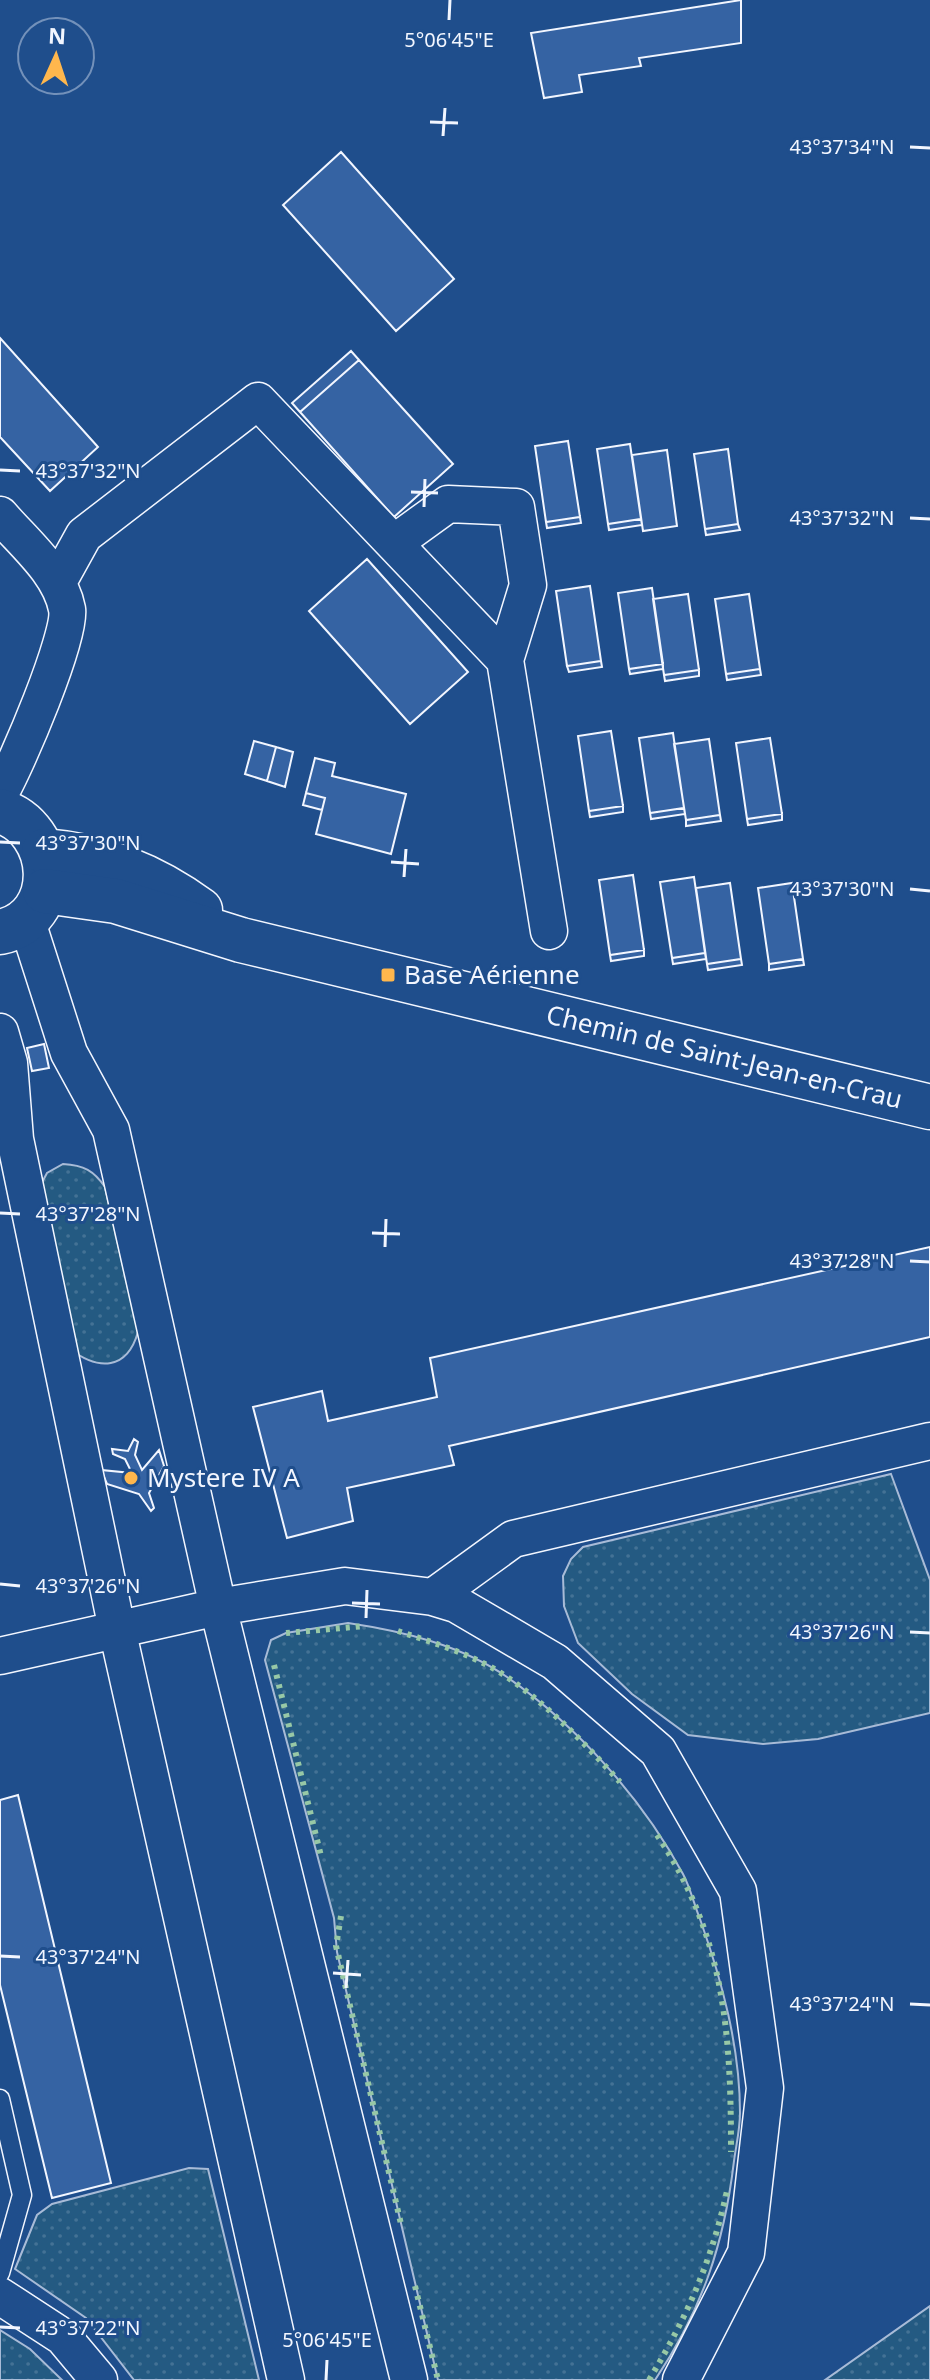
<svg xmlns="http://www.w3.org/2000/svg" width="930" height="2380" font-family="'Noto Sans',sans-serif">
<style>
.grass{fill:url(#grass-dots);stroke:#a8bbd7;stroke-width:2}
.building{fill:#3563a3;stroke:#f2f6ff;stroke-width:2}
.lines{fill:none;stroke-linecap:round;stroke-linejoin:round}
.service-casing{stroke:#f2f6ff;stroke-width:21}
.minor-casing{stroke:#f2f6ff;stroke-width:39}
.tertiary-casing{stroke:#f2f6ff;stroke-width:47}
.service{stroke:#1f4e8c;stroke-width:18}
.minor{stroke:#1f4e8c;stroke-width:36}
.tertiary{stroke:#1f4e8c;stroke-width:44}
.hedge{stroke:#97c8a6;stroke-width:6;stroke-dasharray:4 6;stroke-linecap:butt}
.ticks{fill:none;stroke:#f2f6ff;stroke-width:3}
.poi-dot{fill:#ffb74d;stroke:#1f4e8c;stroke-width:3}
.labels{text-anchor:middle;stroke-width:6;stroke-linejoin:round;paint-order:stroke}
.poi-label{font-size:26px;fill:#f2f6ff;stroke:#1f4e8c;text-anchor:start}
.street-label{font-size:26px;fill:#f2f6ff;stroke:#1f4e8c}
.ticks-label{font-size:20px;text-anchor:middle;fill:#f2f6ff;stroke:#1f4e8c;stroke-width:6;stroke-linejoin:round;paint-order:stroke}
</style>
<defs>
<pattern id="grass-dots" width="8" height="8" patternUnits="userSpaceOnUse" patternTransform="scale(2)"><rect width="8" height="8" fill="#245a82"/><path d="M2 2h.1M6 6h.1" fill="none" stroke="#447295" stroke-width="1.8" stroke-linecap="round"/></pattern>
</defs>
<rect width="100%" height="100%" fill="#1f4e8c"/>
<!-- grass -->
<path class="grass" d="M63 1164C84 1165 94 1171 105 1187L138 1332C127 1370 99 1371 70 1349L39 1188 47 1173Z
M891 1474 930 1580V1713L818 1739 763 1744 688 1735 632 1694 578 1643 564 1606 563 1576 571 1559 583 1547Z
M348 1623C402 1631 461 1645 507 1677 577 1726 642 1798 683 1874 690 1887 694 1904 700 1919 722 1981 740 2047 740 2113 740 2129 736 2146 734 2161 724 2245 702 2310 655 2380H438L337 1952 334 1918 265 1660 271 1640 286 1633Z
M189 2168 208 2169 259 2380H134L86 2318 15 2269 37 2215 52 2204Z
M930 2306V2380H825Z
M0 2330 30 2349 62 2380H0Z"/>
<!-- building -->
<path class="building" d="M741 0V43L639 58 641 66 579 75 582 92 544 98 531 33Z
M341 152 454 279 396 331 283 205Z
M0 338 98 447 50 491 0 437Z
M351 351 359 360 300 412 292 403Z
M359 360 453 464 394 517 300 412Z
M568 441 580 517 546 522 535 446Z
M630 444 641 519 608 524 597 449Z
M728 449 738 524 705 529 694 454Z
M667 450 677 526 643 531 632 455Z
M580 517 581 523 547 528 546 522Z
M641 519 642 525 609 530 608 524Z
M738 524 740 530 706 535 705 529Z
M367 559 468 672 410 724 309 611Z
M590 586 601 661 567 666 556 591Z
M652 588 663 664 629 669 618 593Z
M688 594 699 670 664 675 653 599Z
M749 594 760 669 726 674 715 599Z
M601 661 602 667 569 672 567 666Z
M663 664V669L630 674 629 669Z
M760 669 761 675 727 680 726 674Z
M699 670V676L665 681 664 675Z
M611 731 623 806 589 811 578 736Z
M673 733 684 808 650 813 639 738Z
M770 738 782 814 747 819 736 743Z
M709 739 720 815 686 820 674 744Z
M254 741 276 747 267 781 245 774Z
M276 747 293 752 285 787 267 781Z
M315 758 335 763 332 776 406 794 391 854 316 834 325 798 306 793Z
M306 793 325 798 322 810 303 805Z
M623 806V812L590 817 589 811Z
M684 808 685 814 651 819 650 813Z
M782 814V820L748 825 747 819Z
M720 815 721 821 686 826V820Z
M633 875 644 950 610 955 599 880Z
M694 877 705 953 672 958 660 882Z
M730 883 741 959 707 964 696 888Z
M792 883 803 959 769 964 758 888Z
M644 950V956L611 961 610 955Z
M705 953 706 959 673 964 672 958Z
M741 959 742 965 708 970 707 964Z
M803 959 804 965 769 970V964Z
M44 1044 49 1068 32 1071 27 1048Z
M930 1247V1337L449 1446 454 1465 347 1488 353 1521 287 1538 253 1407 322 1391 328 1421 437 1397 430 1358Z
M134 1439 138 1442 135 1455 142 1470 159 1450 164 1466 149 1493 154 1508 151 1511 139 1494 107 1484 101 1470 132 1473 125 1459 113 1454 112 1449 128 1451Z
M18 1795 111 2183 52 2198 0 1985V1800Z"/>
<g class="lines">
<defs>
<path id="service" d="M0 2099 22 2195 0 2273"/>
<path id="minor" d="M0 515C24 543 60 572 67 609 72 635 16 766 0 793
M394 543 448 504 516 507 528 585 505 660 549 931
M58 582 84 535 258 401 505 660
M26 919 69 1053 111 1130 218 1607 409 2380
M0 1032 9 1063 15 1139 117 1629 286 2380
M433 1597 456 1604 555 1662 658 1751 738 1891 765 2088 746 2253 681 2380
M0 1656 218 1607 345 1586 433 1597 513 1539 930 1441
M0 2296 63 2337 99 2380"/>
<g id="tertiary">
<path d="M0 811C58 828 64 919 0 932"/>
<path d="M44 851C104 856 152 875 200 910"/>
<path id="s1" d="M45 891 116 901 241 940 930 1107"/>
</g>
</defs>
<!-- service casing -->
<use href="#service" class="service-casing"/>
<!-- minor casing -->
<use href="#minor" class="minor-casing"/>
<!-- tertiary casing -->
<use href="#tertiary" class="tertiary-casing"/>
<!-- service -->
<use href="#service" class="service"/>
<!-- minor -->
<use href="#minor" class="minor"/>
<!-- tertiary -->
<use href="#tertiary" class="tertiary"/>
<!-- hedge -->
<path class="hedge" d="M398 1631C434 1643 475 1655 507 1677 549 1706 585 1744 620 1782
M286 1633 365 1626
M274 1665 321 1856
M657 1835C725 1936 731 2033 731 2152
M341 1916 336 1946 401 2224
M415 2286 438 2380
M649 2380C687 2317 711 2263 727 2191"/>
</g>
<!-- ticks -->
<path class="ticks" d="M449 20 450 0M430 122 458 123M443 136 445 108M910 147 930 148M0 470 20 471M411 492 438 493M424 507 425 479M910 518 930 519M0 842 20 843M391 862 419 864M404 877 406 849M910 889 930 891M0 1213 20 1214M372 1233 400 1234M385 1247 386 1219M910 1261 930 1262M0 1584 20 1586M352 1603 380 1604M366 1618 367 1590M910 1632 930 1633M0 1956 20 1957M333 1973 361 1975M346 1988 348 1960M910 2004 930 2005M0 2327 20 2328M326 2380 327 2360"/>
<!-- markers -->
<g class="poi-dot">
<rect x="380" y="967" width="16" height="16" rx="4"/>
<circle cx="131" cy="1478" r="8"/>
</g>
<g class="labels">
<!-- poi labels -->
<g class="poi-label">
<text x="404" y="984">Base Aérienne</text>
<text x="147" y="1487">Mystere IV A</text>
</g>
<!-- street labels -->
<g class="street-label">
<text dy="9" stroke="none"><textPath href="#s1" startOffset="700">Chemin de Saint-Jean-en-Crau</textPath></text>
</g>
</g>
<g class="ticks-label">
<text x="449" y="47">5°06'45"E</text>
<text x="842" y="154">43°37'34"N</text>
<text x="88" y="478">43°37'32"N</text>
<text x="842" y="525">43°37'32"N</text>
<text x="88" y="850">43°37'30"N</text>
<text x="842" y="896">43°37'30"N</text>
<text x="88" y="1221">43°37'28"N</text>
<text x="842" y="1268">43°37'28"N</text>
<text x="88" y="1593">43°37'26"N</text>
<text x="842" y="1639">43°37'26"N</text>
<text x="88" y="1964">43°37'24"N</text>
<text x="842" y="2011">43°37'24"N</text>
<text x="88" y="2335">43°37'22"N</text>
<text x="327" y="2347">5°06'45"E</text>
</g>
<!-- north arrow -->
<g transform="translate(56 56) rotate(3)"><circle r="38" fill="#1f4e8c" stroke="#7391ba" stroke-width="2"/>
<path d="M0-6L14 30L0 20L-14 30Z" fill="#ffb74d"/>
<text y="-12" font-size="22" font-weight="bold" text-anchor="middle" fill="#f2f6ff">N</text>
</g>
</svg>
